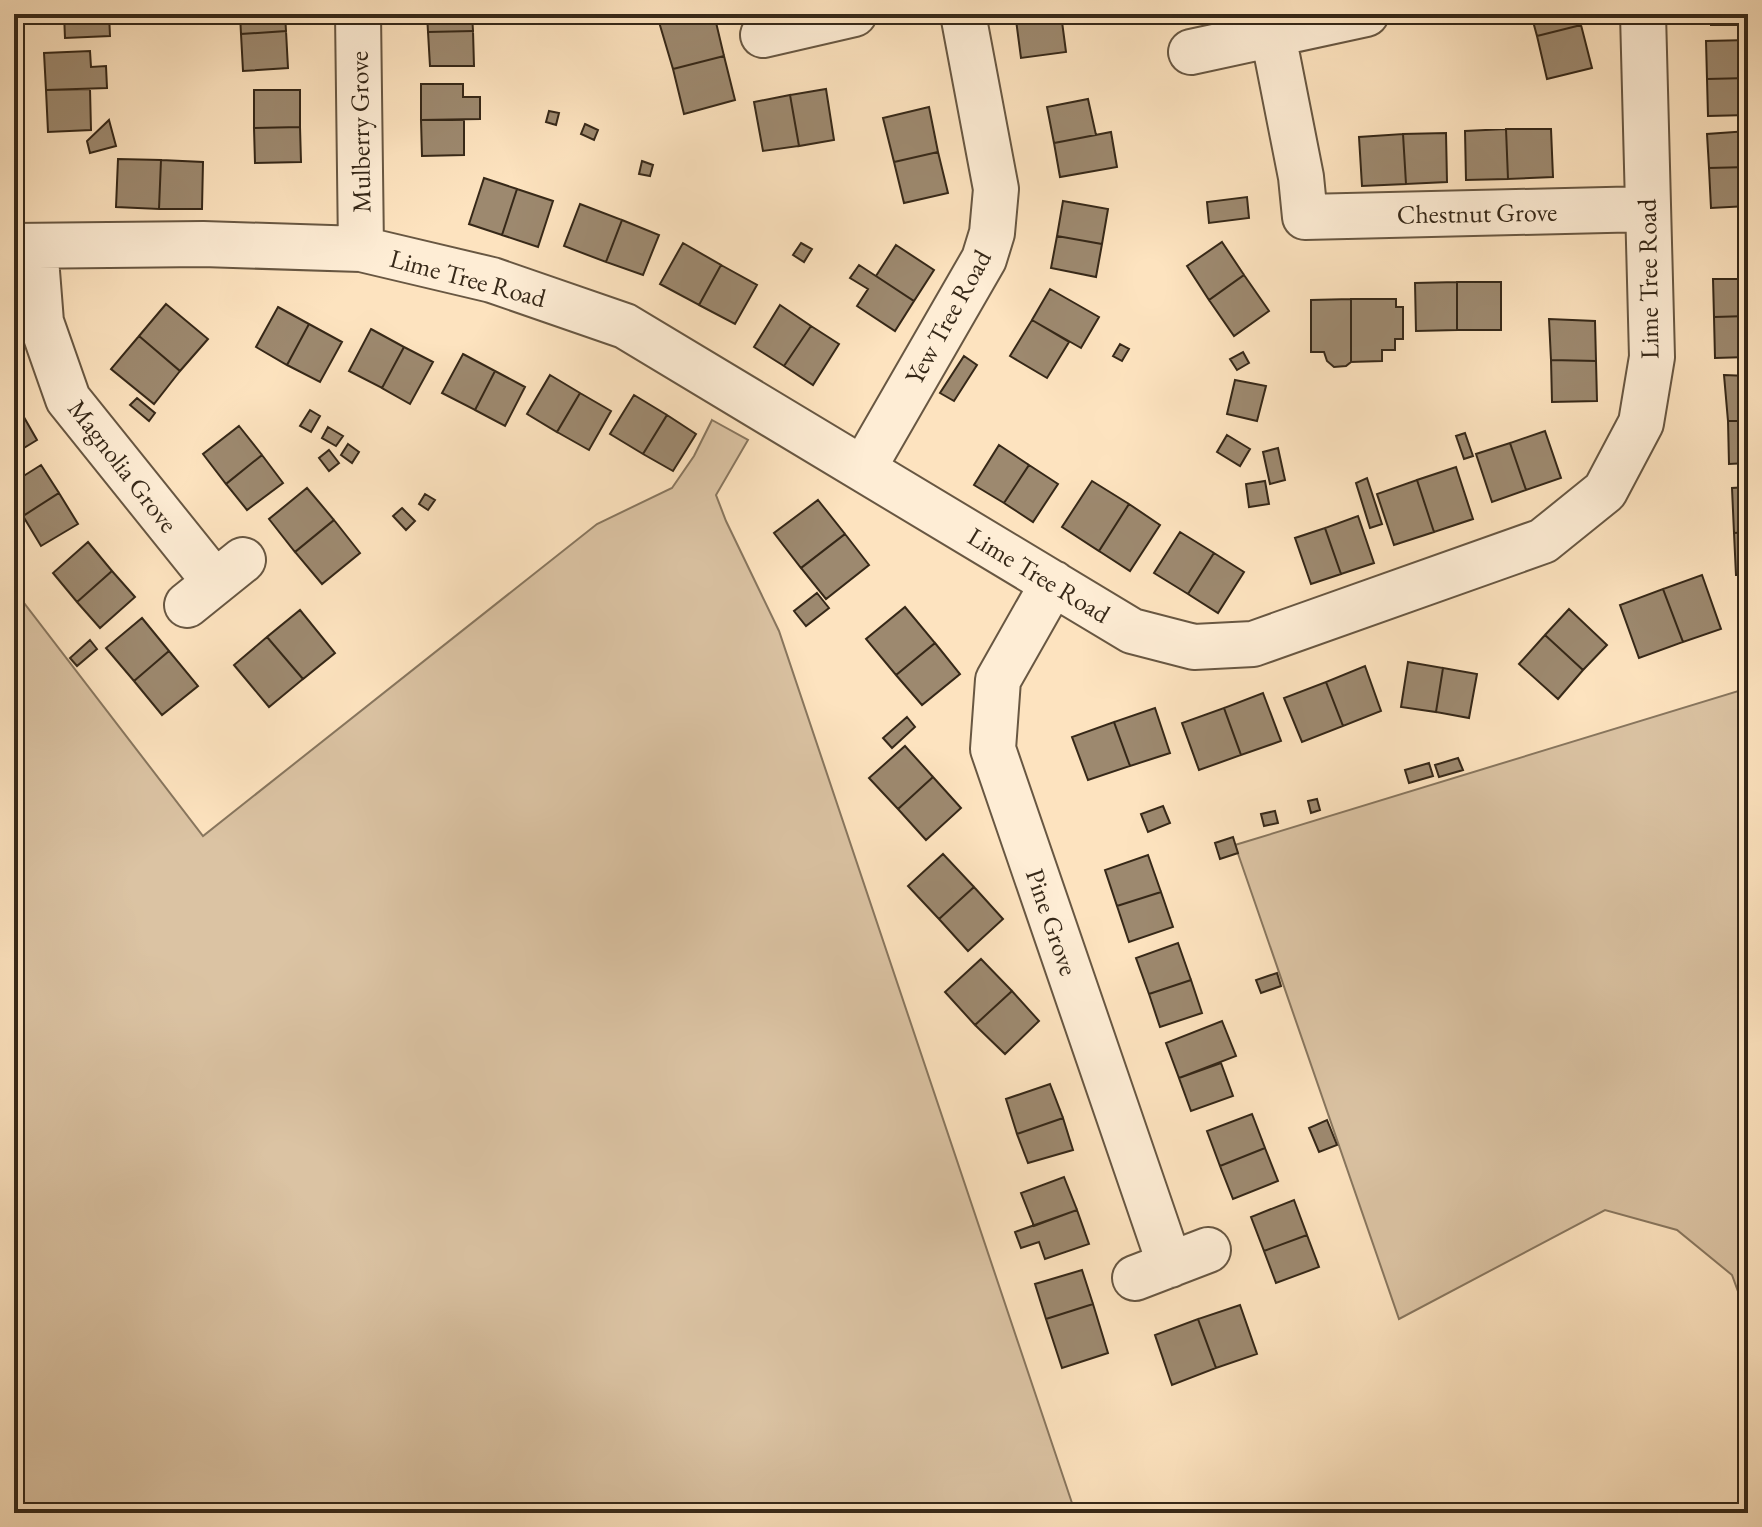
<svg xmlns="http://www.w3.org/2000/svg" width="1762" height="1527" font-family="'EB Garamond',serif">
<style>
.green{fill:#dbc3a3;stroke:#88765e;stroke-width:2}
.building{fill:#9d896f;stroke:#362818;stroke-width:2}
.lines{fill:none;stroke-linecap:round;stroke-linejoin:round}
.minor-casing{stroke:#685742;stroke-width:48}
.minor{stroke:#feedd5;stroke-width:44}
.labels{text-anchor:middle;stroke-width:7;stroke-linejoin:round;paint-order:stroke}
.street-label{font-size:26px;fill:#362818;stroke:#feedd5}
</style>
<rect width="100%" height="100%" fill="#fde3bf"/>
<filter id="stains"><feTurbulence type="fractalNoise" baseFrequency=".0025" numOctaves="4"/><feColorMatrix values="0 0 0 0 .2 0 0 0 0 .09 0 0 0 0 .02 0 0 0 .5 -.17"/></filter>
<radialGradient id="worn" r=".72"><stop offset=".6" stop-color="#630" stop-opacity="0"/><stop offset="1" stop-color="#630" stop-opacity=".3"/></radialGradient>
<!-- green -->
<path class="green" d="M712 420 748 440 716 495 726 521 779 631 1072 1503 1058 1513H14V590L203 836 597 524 672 488 694 456Z
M1748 688V1319L1732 1275 1677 1230 1605 1210 1399 1319 1235 845Z"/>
<!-- building -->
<path class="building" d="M64 14H109L110 36 65 38Z
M240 14H285L286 31 241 34Z
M427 14H472L473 31 428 32Z
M689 14H714L724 56 673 69 659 22Z
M1015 14H1061L1016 20Z
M1061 14 1066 52 1021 58 1016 20Z
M1531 14H1578L1581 25 1537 36Z
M1711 14H1748V25H1711Z
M1581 25 1592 68 1547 79 1537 36Z
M286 31 288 68 243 71 241 34Z
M473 31 474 66H430L428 32Z
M1748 40V78L1707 79 1706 41Z
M90 51 91 67 106 66 107 88 46 90 44 53Z
M724 56 735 100 684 114 673 69Z
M1748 78V115L1708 116 1707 79Z
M421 84H463V97H480V119L421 120Z
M90 89 91 130 48 132 46 90Z
M826 89 834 140 799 146 790 95Z
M254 90H300V127L254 128Z
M790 95 799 146 763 151 754 102Z
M1088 99 1096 135 1054 143 1047 107Z
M929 107 938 152 894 162 883 118Z
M549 111 559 113 556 125 546 122Z
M109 120 116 146 90 153 87 141Z
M421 120H464V155L422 156Z
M585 124 598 130 594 140 581 134Z
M300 127 301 162 255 163 254 128Z
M1506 129H1551L1553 177 1508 179Z
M1506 129 1508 179 1466 180 1465 131Z
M1748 131V167L1709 168 1707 134Z
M1111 132 1117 167 1060 177 1054 143Z
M1446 133 1447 182 1406 184 1403 134Z
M1403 134 1406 184 1362 186 1359 137Z
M938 152 948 193 904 203 894 162Z
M118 159 161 160 159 209 116 207Z
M161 160 203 162 202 209H159Z
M642 161 653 165 650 176 639 174Z
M1748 167V206L1711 208 1709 168Z
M484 178 517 189 502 235 469 224Z
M517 189 553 201 538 247 502 235Z
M1247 197 1249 218 1209 223 1207 202Z
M1063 201 1108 209 1102 244 1057 236Z
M580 204 622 220 606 262 564 246Z
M622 220 659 235 643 275 606 262Z
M1057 236 1102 244 1096 277 1051 268Z
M1222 242 1244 275 1209 300 1187 266Z
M683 243 721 265 699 305 660 284Z
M801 243 812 249 804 262 793 255Z
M896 245 934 270 914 301 876 276Z
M721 265 757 285 735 324 699 305Z
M859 265 914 301 895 331 857 306 868 289 850 278Z
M1244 275 1269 311 1234 336 1209 300Z
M1713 279H1748V316L1714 317Z
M1457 282V330L1416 331 1415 283Z
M1457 282H1501V330H1457Z
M1050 289 1099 317 1081 348 1032 320Z
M1351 299H1396V307H1403V339H1395V350H1382V361L1351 362Z
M1351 299V362L1346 366 1334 367 1327 361 1324 352H1311V300Z
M166 304 208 339 180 371 139 336Z
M780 305 811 326 784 366 754 347Z
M278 307 309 324 287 365 256 347Z
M1748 316V357L1715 358 1714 317Z
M1549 319 1595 321 1596 361 1551 360Z
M1032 320 1069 342 1047 378 1010 356Z
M309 324 342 342 320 382 287 365Z
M811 326 839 344 813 385 784 366Z
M371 329 404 347 382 388 349 371Z
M139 336 180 371 154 404 111 369Z
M1120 344 1129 349 1122 361 1113 356Z
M404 347 433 362 410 404 382 388Z
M1243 352 1249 363 1237 370 1230 359Z
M463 354 495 371 475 410 442 393Z
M964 356 977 365 954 401 940 393Z
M1551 360 1596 361 1597 401 1552 402Z
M495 371 525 387 505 426 475 410Z
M550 375 580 393 557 432 527 414Z
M1724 375 1748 376V421H1728Z
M1235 380 1266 386 1257 421 1227 414Z
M580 393 611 411 589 450 557 432Z
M634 395 667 415 643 454 610 434Z
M137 398 155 413 149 421 130 405Z
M310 410 320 416 311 432 300 426Z
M21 412 37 440 14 454V417Z
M667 415 696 434 673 471 643 454Z
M1728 421H1748V463L1729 464Z
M239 426 262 455 226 484 203 454Z
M328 427 343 436 336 446 322 438Z
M1545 431 1561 478 1526 490 1510 443Z
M1465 433 1473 456 1464 459 1456 436Z
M1227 435 1250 449 1240 466 1217 452Z
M1510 443 1526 490 1492 502 1476 454Z
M348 444 359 452 352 463 341 455Z
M999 445 1029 465 1004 503 974 485Z
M1278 448 1285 480 1270 484 1263 452Z
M329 450 339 463 329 471 319 458Z
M262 455 283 483 247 510 226 484Z
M41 465 59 493 23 516 14 501V482Z
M1029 465 1058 484 1033 522 1004 503Z
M1456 467 1473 519 1434 532 1417 480Z
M1367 478 1382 524 1370 528 1356 483Z
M1417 480 1434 532 1394 545 1377 494Z
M1092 481 1129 504 1099 551 1062 527Z
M1265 481 1269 504 1249 507 1246 484Z
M1748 487V532L1734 533 1732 488Z
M307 488 334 520 295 552 269 519Z
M59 493 78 524 41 546 23 516Z
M425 494 435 500 428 510 419 504Z
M818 500 845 534 801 568 774 533Z
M1129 504 1160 525 1130 571 1099 551Z
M402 508 415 521 406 530 393 516Z
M1358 516 1374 563 1341 574 1325 528Z
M334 520 360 553 322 584 295 552Z
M1325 528 1341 574 1311 584 1295 538Z
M1180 532 1214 553 1188 594 1154 573Z
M1748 532V575H1736L1734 533Z
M845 534 869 565 826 599 801 568Z
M88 542 112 571 77 602 53 573Z
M1214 553 1244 572 1218 613 1188 594Z
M112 571 135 597 100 628 77 602Z
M1702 575 1721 629 1683 642 1663 589Z
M1663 589 1683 642 1639 658 1620 605Z
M817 593 829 608 806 626 794 611Z
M905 607 935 643 896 675 866 639Z
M1569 609 1607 645 1583 670 1545 635Z
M300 610 335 653 303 679 267 637Z
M142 618 169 651 134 681 106 648Z
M1545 635 1583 670 1558 699 1519 664Z
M267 637 303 679 269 707 234 665Z
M90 640 97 649 77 666 70 658Z
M935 643 960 674 922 705 896 675Z
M169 651 198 686 162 715 134 681Z
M1408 662 1443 668 1436 712 1401 707Z
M1365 666 1381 711 1343 726 1326 682Z
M1443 668 1477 674 1469 718 1436 712Z
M1326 682 1343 726 1302 742 1284 698Z
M1263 693 1281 741 1241 755 1224 708Z
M1155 708 1170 753 1130 766 1114 722Z
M1224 708 1241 755 1199 770 1182 723Z
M907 717 915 727 892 748 883 738Z
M1114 722 1130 766 1088 780 1072 737Z
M905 746 933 777 898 809 869 778Z
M1458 758 1463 770 1439 777 1435 765Z
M1429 763 1433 776 1409 783 1405 770Z
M933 777 961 808 926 840 898 809Z
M1317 799 1320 810 1311 813 1308 801Z
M1163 806 1170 823 1148 832 1141 814Z
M1275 811 1278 823 1264 826 1261 814Z
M1233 837 1238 853 1220 859 1215 843Z
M943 854 974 887 939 919 908 886Z
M1148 855 1161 892 1117 906 1105 870Z
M974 887 1003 919 968 951 939 919Z
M1161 892 1173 927 1129 942 1117 906Z
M1178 943 1191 980 1149 994 1136 958Z
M981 959 1012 991 975 1025 945 992Z
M1277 973 1281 986 1261 993 1256 980Z
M1191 980 1202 1013 1160 1027 1149 994Z
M1012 991 1039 1021 1005 1054 975 1025Z
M1222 1021 1236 1056 1179 1078 1166 1043Z
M1221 1063 1233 1096 1191 1111 1179 1078Z
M1050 1084 1063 1118 1017 1134 1006 1099Z
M1252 1114 1265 1148 1220 1166 1207 1131Z
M1063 1118 1073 1150 1028 1163 1017 1134Z
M1327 1120 1337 1145 1319 1152 1309 1128Z
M1265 1148 1278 1181 1233 1199 1220 1166Z
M1064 1177 1077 1210 1034 1226 1021 1193Z
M1294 1200 1307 1235 1264 1251 1251 1217Z
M1077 1210 1089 1244 1045 1259 1039 1242 1021 1248 1015 1232Z
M1307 1235 1319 1267 1276 1283 1264 1251Z
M1082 1270 1093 1304 1046 1319 1035 1284Z
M1093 1304 1108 1353 1062 1368 1046 1319Z
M1240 1305 1257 1354 1216 1368 1198 1319Z
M1198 1319 1216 1368 1172 1385 1155 1335Z"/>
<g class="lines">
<defs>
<path id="minor" d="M358 14 361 249
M763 35 854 14
M1273 35 1301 177 1305 217 1648 209
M1191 52 1366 14
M14 246 203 244 361 249 492 280 625 326 1132 631 1194 647 1253 644 1543 541 1605 491 1641 423 1652 357 1643 14
M35 246 41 322 68 399 215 582
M863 469 984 259 992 233 996 189 963 14
M1053 583 998 680 993 749 1170 1265
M187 605 243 560
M1135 1278 1208 1250"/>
</defs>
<!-- minor casing -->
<use href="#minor" class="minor-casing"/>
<!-- minor -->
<use href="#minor" class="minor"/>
</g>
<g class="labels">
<!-- street labels -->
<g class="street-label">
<text transform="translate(360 132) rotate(-91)" y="9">Mulberry Grove</text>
<text transform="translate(1477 213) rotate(-1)" y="9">Chestnut Grove</text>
<text transform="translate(468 278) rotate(15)" y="9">Lime Tree Road</text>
<text transform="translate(1648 279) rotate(-91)" y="9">Lime Tree Road</text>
<text transform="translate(948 317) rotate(-61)" y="9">Yew Tree Road</text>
<text transform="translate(123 466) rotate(52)" y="9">Magnolia Grove</text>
<text transform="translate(1039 575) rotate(31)" y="9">Lime Tree Road</text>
<text transform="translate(1052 922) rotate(71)" y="9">Pine Grove</text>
</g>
</g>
<!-- margin -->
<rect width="1762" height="1527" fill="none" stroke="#fde3bf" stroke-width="48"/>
<rect x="16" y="16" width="1730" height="1495" fill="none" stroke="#362818" stroke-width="4"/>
<rect x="24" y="24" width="1714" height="1479" fill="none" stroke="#362818" stroke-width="2"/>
<rect width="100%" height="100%" filter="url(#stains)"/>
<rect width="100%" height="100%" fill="url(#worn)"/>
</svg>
